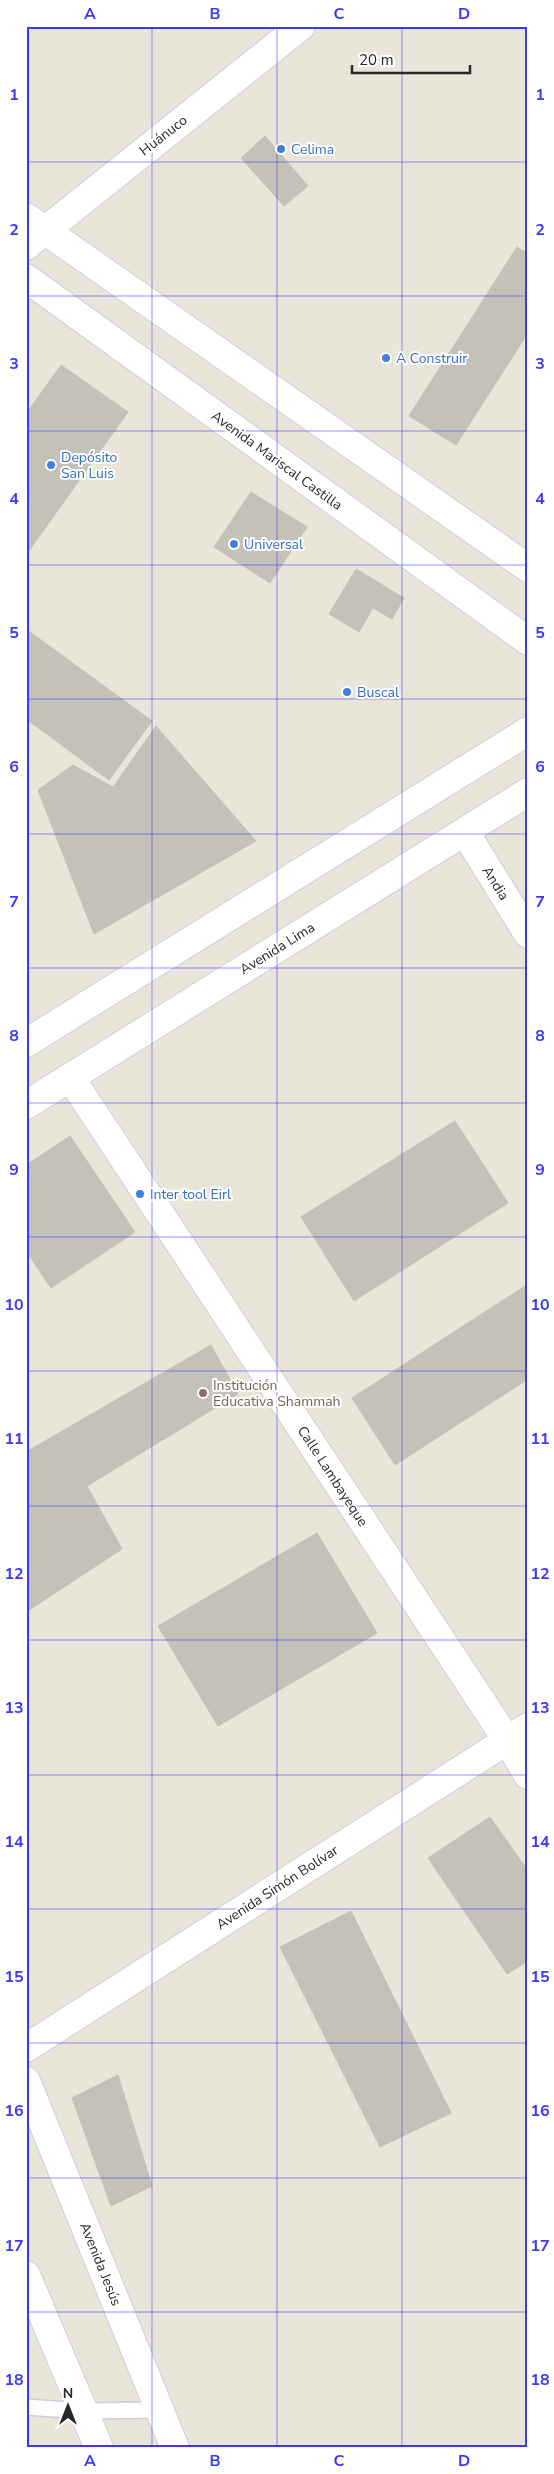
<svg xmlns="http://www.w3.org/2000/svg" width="554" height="2474" font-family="'Nunito Sans',sans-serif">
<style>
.building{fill:#c4c2b8;stroke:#c4c1b2}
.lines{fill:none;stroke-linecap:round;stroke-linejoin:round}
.lane-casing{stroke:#cecde0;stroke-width:18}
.street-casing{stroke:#cecde0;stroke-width:30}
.secondary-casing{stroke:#cecde0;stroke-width:30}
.lane{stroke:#fff;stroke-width:15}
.street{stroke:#fff;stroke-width:28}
.secondary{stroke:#fff;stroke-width:28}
.grid{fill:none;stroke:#3c39f5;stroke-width:1;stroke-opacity:0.55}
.shop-dot{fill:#3f7fe0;stroke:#fff;stroke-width:2}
.education-dot{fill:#8d6e63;stroke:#fff;stroke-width:2}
.labels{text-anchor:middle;stroke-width:4;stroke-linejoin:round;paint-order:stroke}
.street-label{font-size:14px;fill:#272727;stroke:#fff}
.shop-label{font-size:14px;fill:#366cbe;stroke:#fff;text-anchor:start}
.education-label{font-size:14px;fill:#785e54;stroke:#fff;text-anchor:start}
.neatline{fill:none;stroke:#3c39f5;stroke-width:2}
.grid-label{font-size:16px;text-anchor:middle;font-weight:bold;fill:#3c39f5}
</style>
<rect width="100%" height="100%" fill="#e9e5d8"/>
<!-- building -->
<path class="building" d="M265 136 308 186 284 206 241 158Z
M517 247 528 254V333L456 445 409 416Z
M61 365 128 412 26 555V414Z
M251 492 307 527 270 583 214 547Z
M356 569 404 598 392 619 373 608 359 632 329 614Z
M26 629 152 721 109 780 26 719Z
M156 726 256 841 94 934 38 790 73 765 113 787Z
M455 1121 508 1203 354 1301 301 1217Z
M70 1136 135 1232 51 1288 26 1251V1165Z
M528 1284V1379L395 1465 352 1398Z
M211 1345 238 1394 87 1486 122 1549 26 1612V1452Z
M317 1533 377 1633 218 1726 158 1626Z
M490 1817 528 1871V1961L507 1974 428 1858Z
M351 1911 451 2113 380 2147 280 1947Z
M118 2075 152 2186 111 2206 72 2098Z"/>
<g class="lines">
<defs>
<path id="lane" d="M26 2407 83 2411 160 2410"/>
<path id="street" d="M26 246 301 26
M465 832 528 934
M70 1077 507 1740 528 1775
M26 2048 528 1727"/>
<path id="secondary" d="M26 217 528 568
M26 278 528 641
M26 1043 528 731
M26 1105 528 792
M26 2081 175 2448
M26 2275 99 2448"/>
</defs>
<!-- lane casing -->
<use href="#lane" class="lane-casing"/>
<!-- street casing -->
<use href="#street" class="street-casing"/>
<!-- secondary casing -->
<use href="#secondary" class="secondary-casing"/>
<!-- lane -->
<use href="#lane" class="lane"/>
<!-- street -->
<use href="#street" class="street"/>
<!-- secondary -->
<use href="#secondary" class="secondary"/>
</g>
<!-- grid -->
<path class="grid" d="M152 26V2448M277 26V2448M402 26V2448M26 162H528M26 296H528M26 431H528M26 565H528M26 699H528M26 834H528M26 968H528M26 1103H528M26 1237H528M26 1371H528M26 1506H528M26 1640H528M26 1775H528M26 1909H528M26 2043H528M26 2178H528M26 2312H528"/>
<!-- markers -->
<g class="shop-dot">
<circle cx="281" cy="149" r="5"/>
<circle cx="386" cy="358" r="5"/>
<circle cx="51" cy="465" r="5"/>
<circle cx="234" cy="544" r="5"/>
<circle cx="347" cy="692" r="5"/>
<circle cx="140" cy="1194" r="5"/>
</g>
<circle class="education-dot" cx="203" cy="1393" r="5"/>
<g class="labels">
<!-- street labels -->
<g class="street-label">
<text transform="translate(163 135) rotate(-38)" y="5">Huánuco</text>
<text transform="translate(277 460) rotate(36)" y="5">Avenida Mariscal Castilla</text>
<text transform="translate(496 883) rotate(58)" y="5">Andia</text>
<text transform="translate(277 948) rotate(-32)" y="5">Avenida Lima</text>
<text transform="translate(333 1476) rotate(57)" y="5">Calle Lambayeque</text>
<text transform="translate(277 1887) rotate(-33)" y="5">Avenida Simón Bolívar</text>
<text transform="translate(101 2264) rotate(68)" y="5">Avenida Jesús</text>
</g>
<!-- shop labels -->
<g class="shop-label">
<text x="291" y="154">Celima</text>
<text x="396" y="363">A Construir</text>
<text x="61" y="462">Depósito<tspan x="61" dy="16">San Luis</tspan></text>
<text x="244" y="549">Universal</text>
<text x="357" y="697">Buscal</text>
<text x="150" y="1199">Inter tool Eirl</text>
</g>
<!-- education labels -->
<g class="education-label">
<text x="213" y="1390">Institución<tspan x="213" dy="16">Educativa Shammah</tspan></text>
</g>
</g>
<!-- border -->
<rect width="554" height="2474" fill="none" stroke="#ffffff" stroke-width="55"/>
<!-- north arrow -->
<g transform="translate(68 2406)" stroke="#ffffff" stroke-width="4" paint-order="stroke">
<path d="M0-4L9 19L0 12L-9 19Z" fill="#272727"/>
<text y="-8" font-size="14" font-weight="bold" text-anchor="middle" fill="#272727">N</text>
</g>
<!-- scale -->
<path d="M352 65v8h118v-8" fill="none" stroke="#272727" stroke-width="2.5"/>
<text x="359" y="65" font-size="15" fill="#272727" stroke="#ffffff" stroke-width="4" paint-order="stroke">20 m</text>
<rect x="28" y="28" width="498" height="2418" class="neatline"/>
<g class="grid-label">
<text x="90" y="19">A</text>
<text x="215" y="19">B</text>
<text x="339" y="19">C</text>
<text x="464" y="19">D</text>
<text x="14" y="100">1</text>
<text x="540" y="100">1</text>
<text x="14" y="235">2</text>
<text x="540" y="235">2</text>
<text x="14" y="369">3</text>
<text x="540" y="369">3</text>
<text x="14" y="504">4</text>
<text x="540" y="504">4</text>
<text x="14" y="638">5</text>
<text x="540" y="638">5</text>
<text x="14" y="772">6</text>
<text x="540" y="772">6</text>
<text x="14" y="907">7</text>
<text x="540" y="907">7</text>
<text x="14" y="1041">8</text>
<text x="540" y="1041">8</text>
<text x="14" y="1175">9</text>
<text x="540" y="1175">9</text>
<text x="14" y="1310">10</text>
<text x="540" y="1310">10</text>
<text x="14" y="1444">11</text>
<text x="540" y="1444">11</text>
<text x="14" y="1579">12</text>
<text x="540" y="1579">12</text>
<text x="14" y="1713">13</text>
<text x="540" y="1713">13</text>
<text x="14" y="1847">14</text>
<text x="540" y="1847">14</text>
<text x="14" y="1982">15</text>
<text x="540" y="1982">15</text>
<text x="14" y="2116">16</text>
<text x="540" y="2116">16</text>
<text x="14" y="2251">17</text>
<text x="540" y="2251">17</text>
<text x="14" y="2385">18</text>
<text x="540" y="2385">18</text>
<text x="90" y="2466">A</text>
<text x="215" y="2466">B</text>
<text x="339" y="2466">C</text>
<text x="464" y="2466">D</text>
</g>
</svg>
